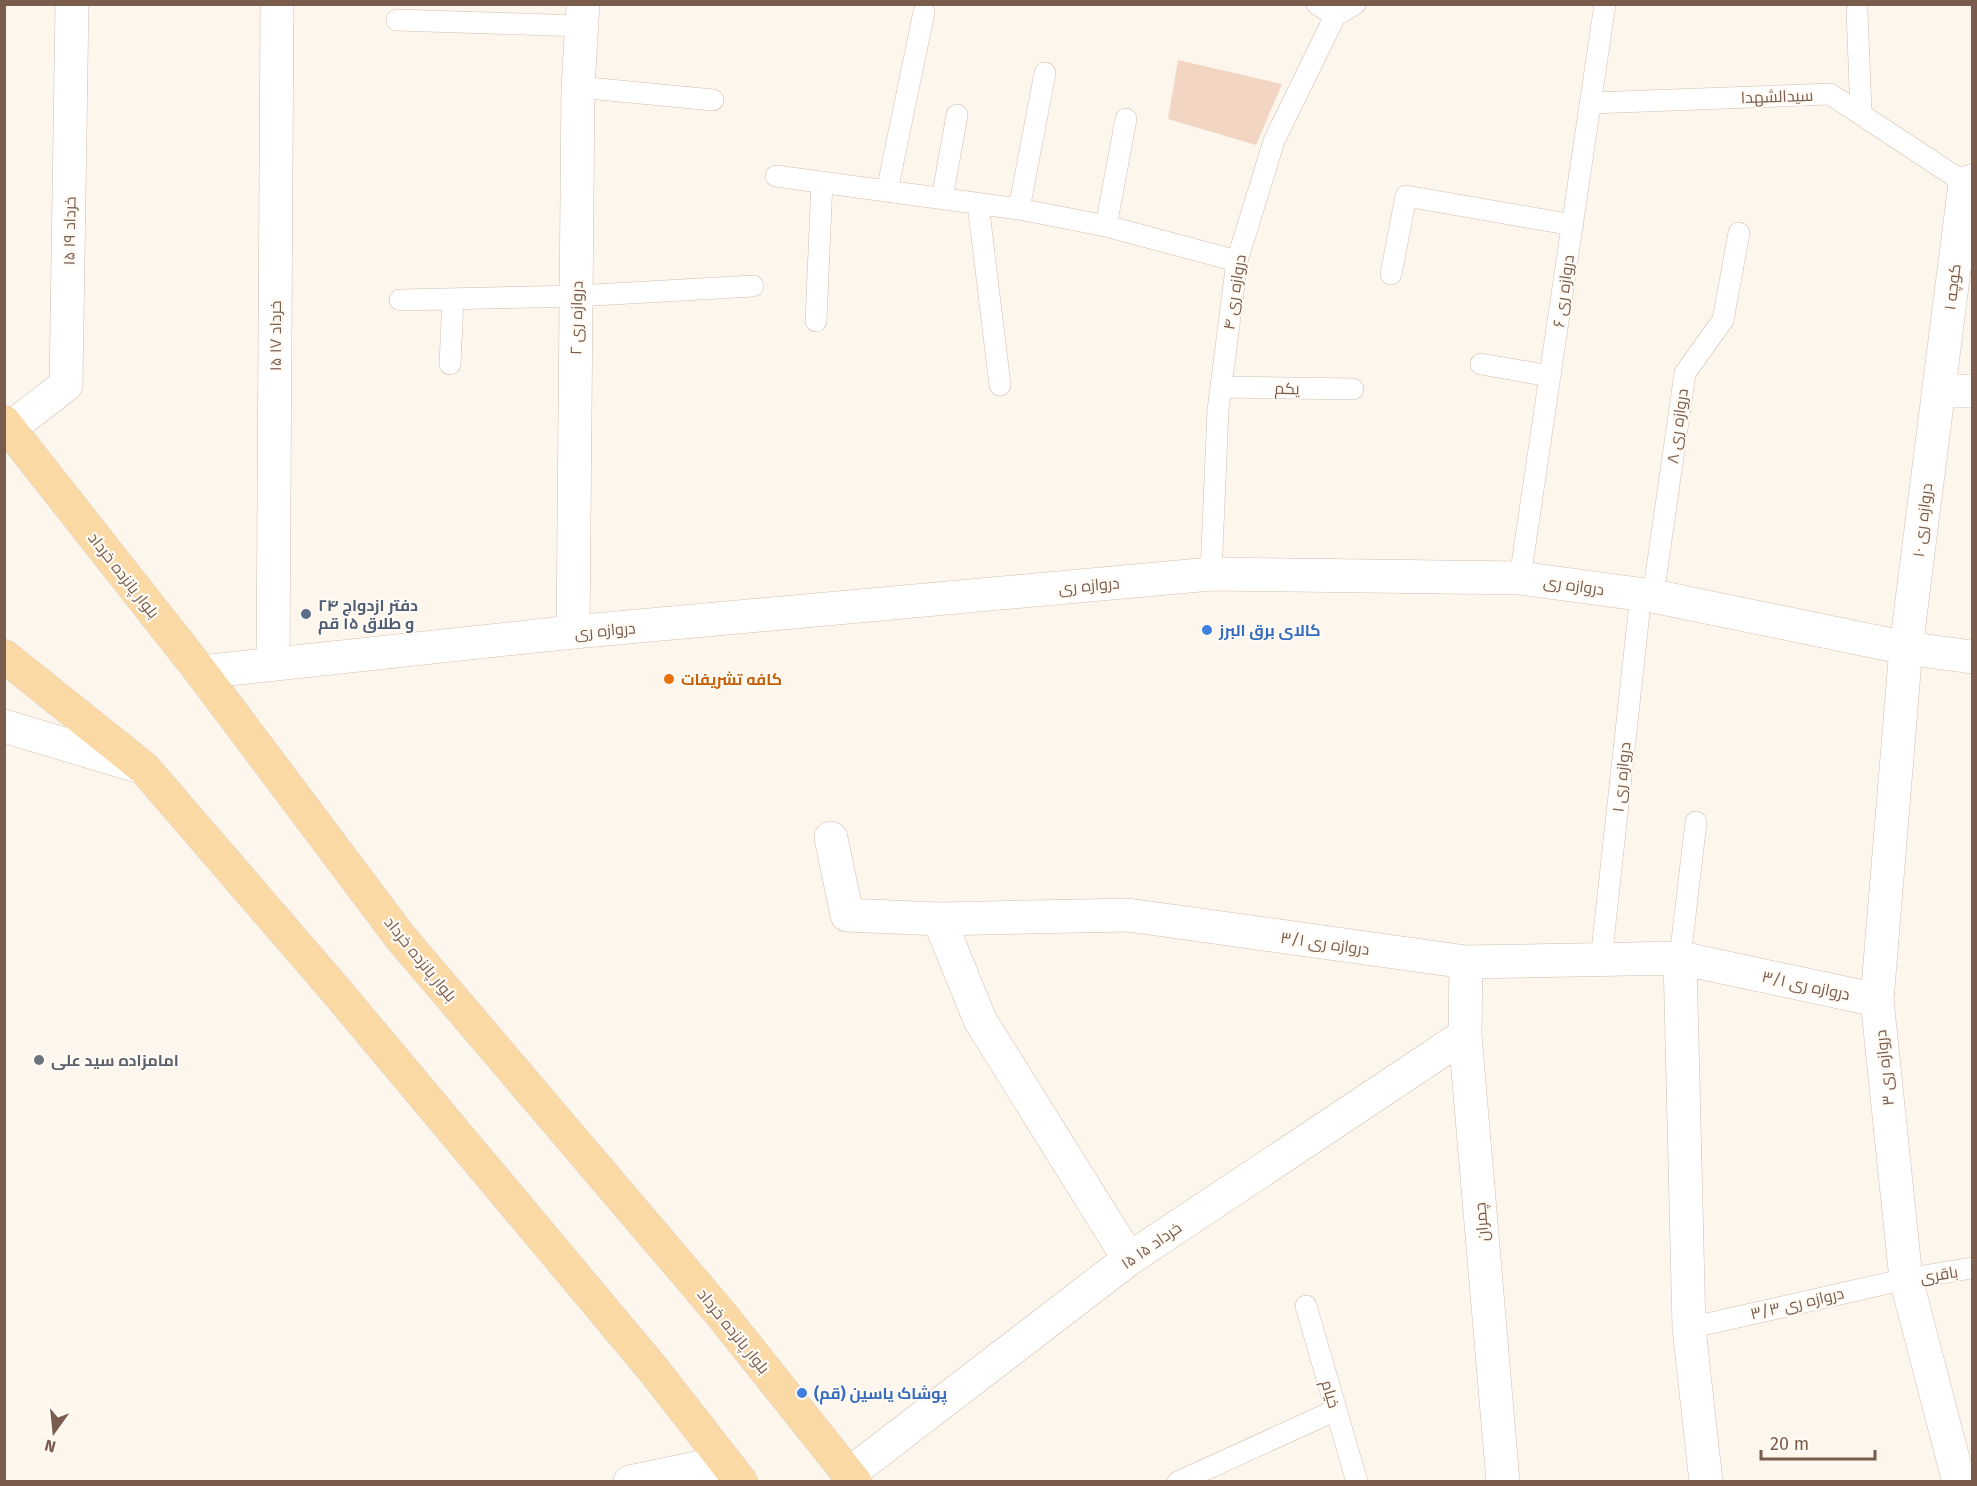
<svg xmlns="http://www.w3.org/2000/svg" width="1977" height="1486" font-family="'Fira Sans',Cairo,sans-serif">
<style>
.building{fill:#f3d5c3}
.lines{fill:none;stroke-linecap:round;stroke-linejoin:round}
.lane-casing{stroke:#d1beb0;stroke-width:22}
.street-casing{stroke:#d1beb0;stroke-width:34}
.secondary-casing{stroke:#d6c0b0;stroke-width:34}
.primary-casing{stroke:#dad1cd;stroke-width:34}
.lane{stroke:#fff;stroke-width:21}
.street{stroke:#fff;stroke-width:33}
.secondary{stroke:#fff;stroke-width:33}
.primary{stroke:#fbd9a5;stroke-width:33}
.service-dot{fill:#5c6f8a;stroke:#fffaf3;stroke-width:2}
.shop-dot{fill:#3f7fe0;stroke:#fffaf3;stroke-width:2}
.food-dot{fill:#e8710a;stroke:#fffaf3;stroke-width:2}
.worship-dot{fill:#6b7280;stroke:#fffaf3;stroke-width:2}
.labels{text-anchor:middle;stroke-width:4.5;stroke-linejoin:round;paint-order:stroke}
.street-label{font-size:16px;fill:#7a5c4d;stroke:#fffaf3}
.service-label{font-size:16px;font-weight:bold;fill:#4e5e75;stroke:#fffaf3;text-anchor:start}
.shop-label{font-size:16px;font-weight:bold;fill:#366cbe;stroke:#fffaf3;text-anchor:start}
.food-label{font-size:16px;font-weight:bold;fill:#c56008;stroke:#fffaf3;text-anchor:start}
.worship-label{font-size:16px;font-weight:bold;fill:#5b616d;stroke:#fffaf3;text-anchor:start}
</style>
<rect width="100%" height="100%" fill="#fdf6ec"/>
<!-- building -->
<path class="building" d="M1178 60 1282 84 1256 145 1168 119Z"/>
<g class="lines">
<defs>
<path id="lane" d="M1317 4 1335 16
M1857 11 1861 112
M397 20 582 26
M578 87 713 100
M1591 103 1830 94 1965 183
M776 176 1019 209 1106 226 1237 261
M887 191 924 12
M942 199 957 115
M978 204 1000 385
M1019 209 1045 73
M1106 226 1126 119
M1391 274 1406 196 1573 225
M400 300 576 296 753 286
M816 321 822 182
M450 364 453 300
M1481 364 1550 376
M1221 387 1353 389
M1211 574 1218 410 1237 261 1274 141 1335 16 1355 4
M1520 578 1605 4
M1653 596 1685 373 1723 320 1739 233
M1680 958 1696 822
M1601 960 1641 594
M1306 1306 1357 1482
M1689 1328 1906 1279 1972 1268
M1178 1482 1336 1410"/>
<path id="street" d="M1939 391H1972
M9 429 66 385 72 4
M573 632 578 87 583 4
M273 664 277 4
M831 838 847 915 939 919 1128 915 1466 962 1680 958 1877 1000
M939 919 980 1020 1129 1259
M1680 958 1689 1328 1706 1482
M1466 962 1465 1035 1503 1482
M849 1474 1129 1259 1465 1035
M630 1482 725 1462
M1959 1482 1906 1279 1877 1000 1906 648 1965 183 1972 181"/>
<path id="secondary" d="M201 672 573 632 1211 574 1520 578 1653 596 1906 648 1972 657
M4 726 144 768"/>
<path id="primary" d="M4 422 201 672 401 938 721 1314 855 1482
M4 656 144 768 338 993 652 1368 741 1482"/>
</defs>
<!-- lane casing -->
<use href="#lane" class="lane-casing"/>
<!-- street casing -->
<use href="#street" class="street-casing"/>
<!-- secondary casing -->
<use href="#secondary" class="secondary-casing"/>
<!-- primary casing -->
<use href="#primary" class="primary-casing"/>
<!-- lane -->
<use href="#lane" class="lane"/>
<!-- street -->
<use href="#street" class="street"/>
<!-- secondary -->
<use href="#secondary" class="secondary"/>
<!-- primary -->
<use href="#primary" class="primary"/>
</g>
<!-- markers -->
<circle class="service-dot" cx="306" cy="614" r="6"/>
<g class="shop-dot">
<circle cx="1207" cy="630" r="6"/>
<circle cx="802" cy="1393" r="6"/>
</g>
<circle class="food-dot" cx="669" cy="679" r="6"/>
<circle class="worship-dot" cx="39" cy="1060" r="6"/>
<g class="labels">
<!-- street labels -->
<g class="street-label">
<text transform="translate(1777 96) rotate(-2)" y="6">سیدالشهدا</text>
<text transform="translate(69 231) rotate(-89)" y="6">۱۵ خرداد ۱۹</text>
<text transform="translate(1952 287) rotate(-83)" y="6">کوچه ۱</text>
<text transform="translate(1563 291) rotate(-82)" y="6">دروازه ری ۶</text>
<text transform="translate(1234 292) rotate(-81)" y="6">دروازه ری ۴</text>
<text transform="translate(576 318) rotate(-89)" y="6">دروازه ری ۲</text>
<text transform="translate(275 336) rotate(-90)" y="6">۱۵ خرداد ۱۷</text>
<text transform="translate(1287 388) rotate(1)" y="6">یکم</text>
<text transform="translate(1677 426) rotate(-82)" y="6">دروازه ری ۸</text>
<text transform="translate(1922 520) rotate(-83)" y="6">دروازه ری ۱۰</text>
<text transform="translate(124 575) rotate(52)" y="6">بلوار پانزده خرداد</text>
<text transform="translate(1089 585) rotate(-5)" y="6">دروازه ری</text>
<text transform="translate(1574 585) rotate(8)" y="6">دروازه ری</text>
<text transform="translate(605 630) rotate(-5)" y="6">دروازه ری</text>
<text transform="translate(1621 777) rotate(-84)" y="6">دروازه ری ۱</text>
<text transform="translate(1325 943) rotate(8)" y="6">دروازه ری ۳/۱</text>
<text transform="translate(421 959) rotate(51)" y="6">بلوار پانزده خرداد</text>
<text transform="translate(1806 985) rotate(12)" y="6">دروازه ری ۳/۱</text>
<text transform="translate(1884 1068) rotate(-96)" y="6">دروازه ری ۳</text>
<text transform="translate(1481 1222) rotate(-95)" y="6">چمران</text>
<text transform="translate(1151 1245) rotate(-35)" y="6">۱۵ خرداد ۱۵</text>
<text transform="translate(1939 1274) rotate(-9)" y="6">باقری</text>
<text transform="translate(1797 1303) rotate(-13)" y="6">دروازه ری ۳/۳</text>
<text transform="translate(734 1331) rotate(51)" y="6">بلوار پانزده خرداد</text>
<text transform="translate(1331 1394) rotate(74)" y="6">خیام</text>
</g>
<!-- service labels -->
<g class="service-label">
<text x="318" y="611">دفتر ازدواج ۲۴<tspan x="318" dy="18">و طلاق ۱۵ قم</tspan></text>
</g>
<!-- shop labels -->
<g class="shop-label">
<text x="1219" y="636">کالای برق البرز</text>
<text x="814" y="1399">پوشاک یاسین (قم)</text>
</g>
<!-- food labels -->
<g class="food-label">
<text x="681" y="685">کافه تشریفات</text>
</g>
<!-- worship labels -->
<g class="worship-label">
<text x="51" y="1066">امامزاده سید علی</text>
</g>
</g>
<!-- border -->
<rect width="1977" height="1486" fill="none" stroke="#7a5c4d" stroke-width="12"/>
<!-- north arrow -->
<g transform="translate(54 1432) rotate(195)" stroke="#fffaf3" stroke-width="4.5" paint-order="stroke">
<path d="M0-4.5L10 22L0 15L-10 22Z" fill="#7a5c4d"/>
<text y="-9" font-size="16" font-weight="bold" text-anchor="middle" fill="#7a5c4d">N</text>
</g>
<!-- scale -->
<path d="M1761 1450v9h114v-9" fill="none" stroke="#7a5c4d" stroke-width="3"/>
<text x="1770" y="1450" font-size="18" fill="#7a5c4d" stroke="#fffaf3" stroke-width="4.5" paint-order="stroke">20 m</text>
</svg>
